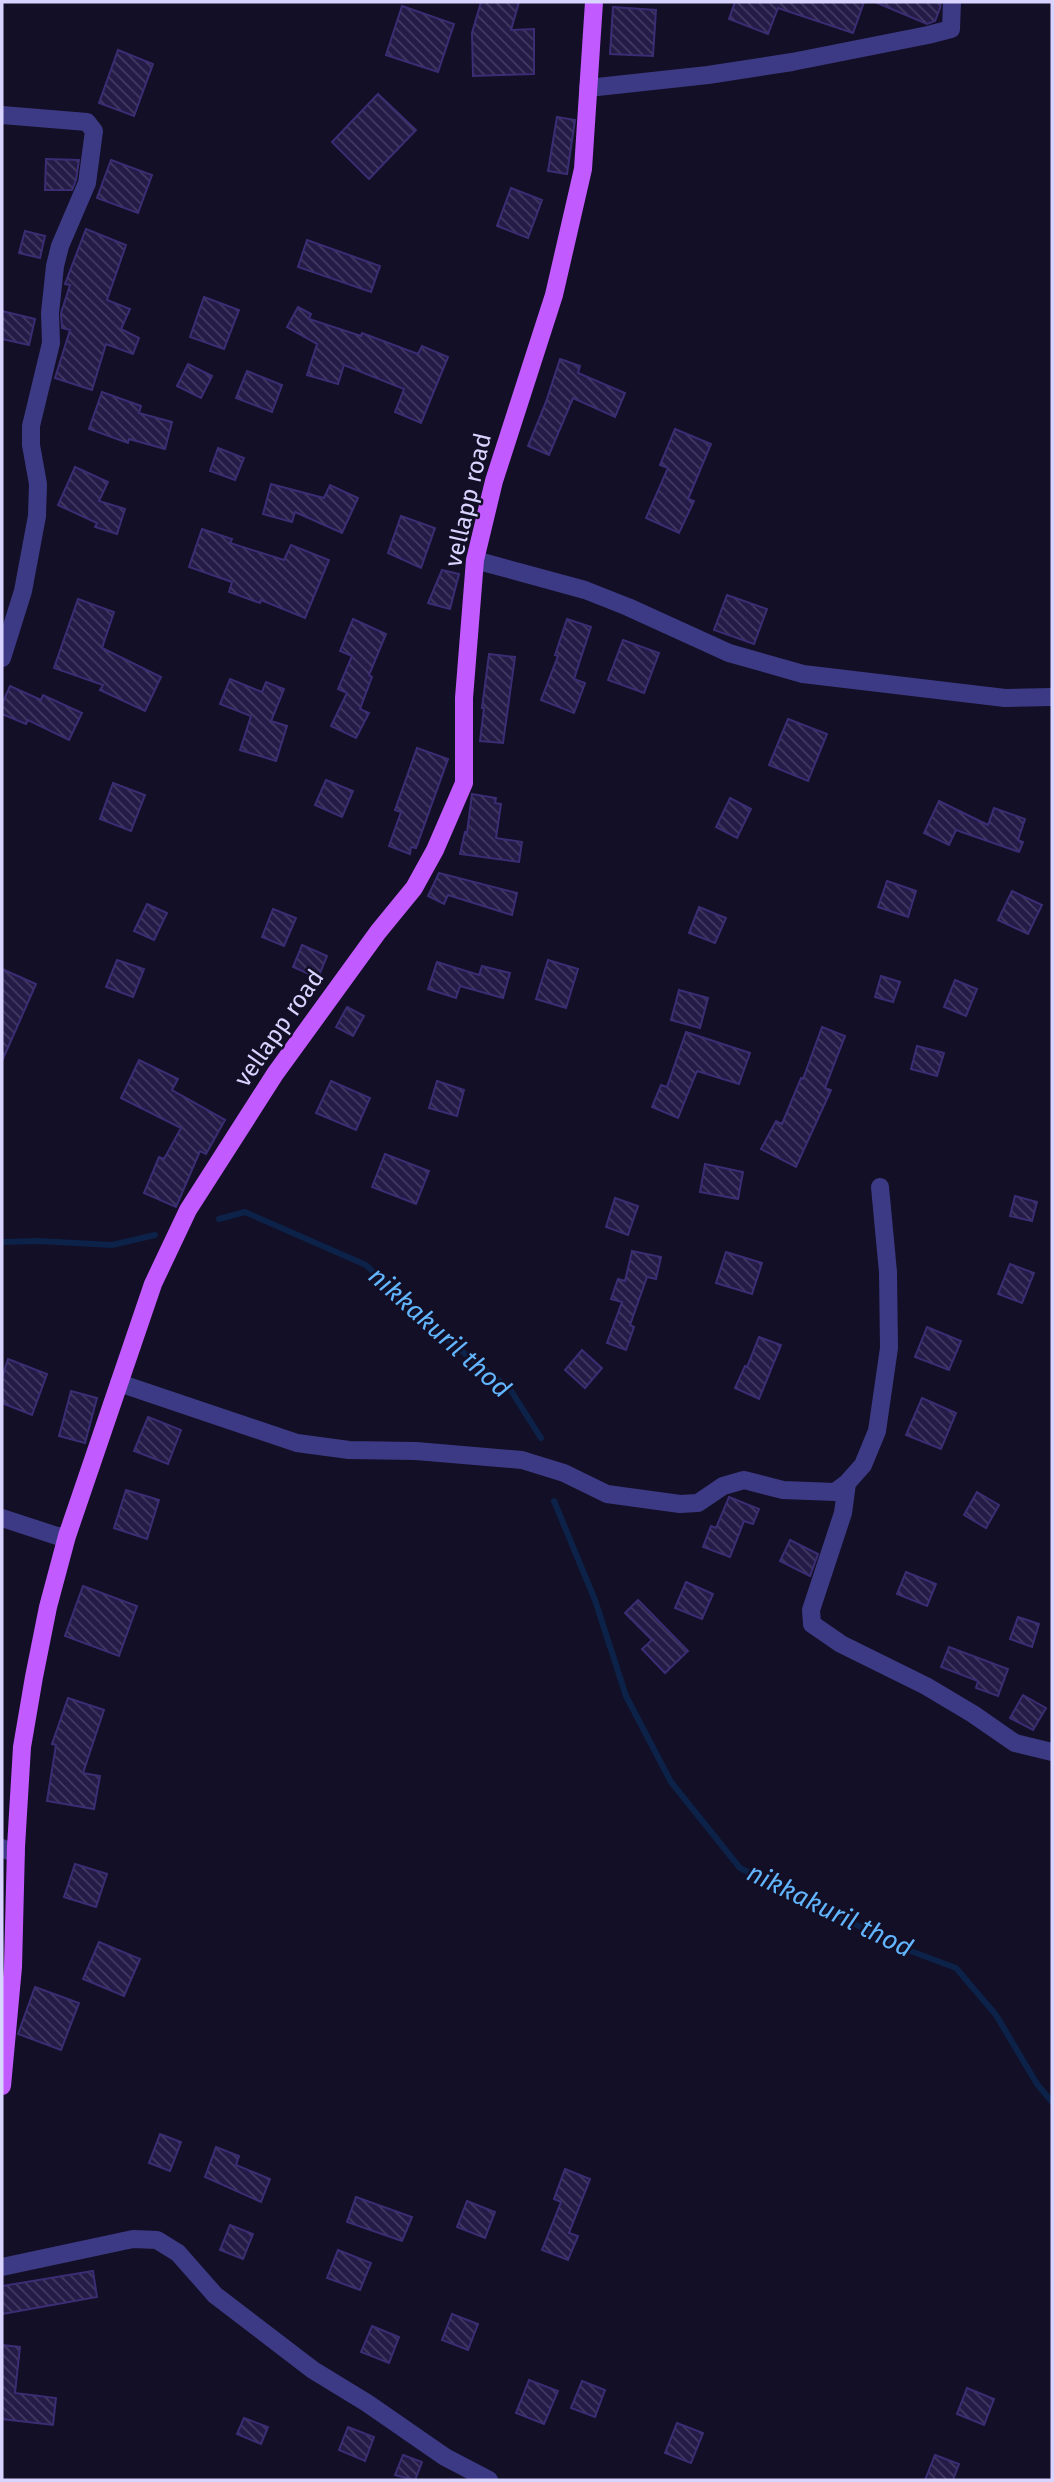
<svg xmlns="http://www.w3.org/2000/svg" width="1054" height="2482" font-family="'Fira Sans',sans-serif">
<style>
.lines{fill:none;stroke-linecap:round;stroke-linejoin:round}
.stream{stroke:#0c2248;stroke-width:6}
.building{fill:url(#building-back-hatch);stroke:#3b2d73;stroke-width:2}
.minor{stroke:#3d3a85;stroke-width:18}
.major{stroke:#c25bff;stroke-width:18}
.labels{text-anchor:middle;stroke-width:5;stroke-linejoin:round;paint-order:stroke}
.street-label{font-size:24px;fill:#d9d4ff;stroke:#130f26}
.water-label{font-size:26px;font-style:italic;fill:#62b6ff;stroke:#130f26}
</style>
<defs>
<pattern id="building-back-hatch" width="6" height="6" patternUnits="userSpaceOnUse" patternTransform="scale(1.75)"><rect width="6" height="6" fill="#241b47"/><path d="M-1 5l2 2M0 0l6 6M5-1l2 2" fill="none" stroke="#433b63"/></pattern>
</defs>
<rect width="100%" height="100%" fill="#130f26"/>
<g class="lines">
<!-- stream -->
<path class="stream" d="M219 1219 245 1212 366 1265 431 1327 510 1389 541 1438
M2 1242 39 1241 112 1245 155 1235
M554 1501 595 1600 626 1696 671 1782 740 1868 908 1950 956 1968 996 2015 1037 2084 1052 2102"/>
</g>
<!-- building -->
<path class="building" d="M481 2H519L511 30 534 29V74L473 76 472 33Z
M735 2H864L853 33 778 8 768 34 729 19Z
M875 2H941L940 8 935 21 927 24Z
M402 6 454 24 438 72 386 55Z
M613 7 656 10 653 56 610 54Z
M118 50 153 64 134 116 99 103Z
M378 94 416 130 369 179 332 142Z
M557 117 575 120 567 174 548 171Z
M46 159 79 160 76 180 72 190H45Z
M111 160 152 175 138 213 97 198Z
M511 188 542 200 528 238 497 226Z
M86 229 126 245 107 300 130 309 121 329 139 338 133 354 106 344 92 390 55 378 70 330 62 328 61 313 70 285 65 284Z
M25 231 45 236 40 258 19 253Z
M307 240 380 266 371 292 298 267Z
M204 297 239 310 224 349 190 337Z
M298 307 311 314 309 319 361 336 362 333 418 354 422 346 448 357 421 423 395 412 404 389 344 365 338 384 307 375 317 344 287 327Z
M2 311 35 319 29 345 2 339Z
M560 359 580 366 578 373 625 393 615 417 573 398 549 455 528 446 546 402Z
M188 364 212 376 201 398 177 386Z
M247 371 282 385 272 412 236 398Z
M102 392 141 406 139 413 172 422 165 449 129 439 128 443 89 429Z
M675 429 711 444 688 499 694 501 679 533 646 518 668 468 660 465Z
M218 448 244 458 235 480 210 471Z
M75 467 108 482 99 501 125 509 117 534 95 527 97 523 58 505Z
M271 484 324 498 330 485 358 498 342 533 295 512 292 522 263 514Z
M401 516 435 528 421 568 388 553Z
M202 529 232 539 230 543 284 560 291 545 329 560 305 618 261 600 260 603 229 592 232 582 189 567Z
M442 570 459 574 450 609 428 603Z
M727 595 767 609 754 644 714 630Z
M78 599 114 612 102 648 161 677 145 711 100 690 103 685 54 668Z
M353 619 386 634 369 675 372 677 360 709 369 713 356 738 331 726 347 693 338 689 352 656 340 651Z
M567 619 591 627 574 679 585 683 574 713 541 700 558 656 555 655Z
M623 640 659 653 644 693 608 680Z
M489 654 515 657 503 743 480 741 484 708H482Z
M230 679 262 692 266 682 284 689 271 721 287 726 276 761 240 750 251 716 220 704Z
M10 686 41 700 43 695 82 713 69 740 28 720 26 724 2 714V704Z
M788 719 827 734 808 781 769 765Z
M417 748 448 759 416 848 411 847 410 854 389 846 401 812 395 810Z
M326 780 353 791 342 817 315 805Z
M113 783 145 795 131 831 100 819Z
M472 794 496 798 495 803 501 804 496 838 522 842 519 862 460 854 465 832 467 833Z
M730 798 751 809 737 838 716 827Z
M939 801 988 825 994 808 1025 819 1018 840 1023 842 1019 852 956 830 949 845 924 833Z
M439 873 517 893 512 915 448 895 444 904 428 896Z
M887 881 916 891 908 917 878 907Z
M1012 891 1042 905 1028 934 998 920Z
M147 904 167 913 154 940 134 931Z
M699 907 726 918 715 943 689 933Z
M273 909 296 918 284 946 262 937Z
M302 945 327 956 318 978 293 967Z
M117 960 144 969 133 997 106 987Z
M548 960 578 969 566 1008 536 999Z
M437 962 479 975 482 966 510 973 503 998 460 986 456 998 428 989Z
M2 969 36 984 2 1061Z
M881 976 900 982 893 1002 875 997Z
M955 980 977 989 966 1016 944 1007Z
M679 990 708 998 700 1028 671 1020Z
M347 1007 364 1016 353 1036 336 1027Z
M822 1027 845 1036 825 1088 831 1090 796 1167 761 1149 776 1121 782 1124 801 1078 803 1079Z
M686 1032 750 1053 739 1084 697 1071 678 1118 652 1107 661 1085 667 1087Z
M917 1046 944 1053 937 1076 911 1069Z
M139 1060 178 1079 172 1090 225 1120 206 1154 200 1151 176 1207 144 1193 159 1157 164 1159 181 1128 121 1098Z
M331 1081 370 1098 356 1130 316 1113Z
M437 1081 464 1090 457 1116 429 1108Z
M385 1154 429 1171 416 1204 372 1187Z
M705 1164 743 1172 738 1199 700 1192Z
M1015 1196 1037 1202 1032 1221 1010 1216Z
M615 1198 638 1206 628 1235 606 1227Z
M632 1251 661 1257 656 1279 647 1277 630 1325 634 1327 626 1350 607 1343 622 1302 611 1299 618 1279 625 1281Z
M726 1252 762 1263 752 1294 716 1283Z
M1010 1264 1034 1273 1022 1303 998 1294Z
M927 1327 961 1341 949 1370 915 1357Z
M759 1337 781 1345 759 1399 735 1388 745 1366 747 1367Z
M582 1350 602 1368 585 1388 565 1370Z
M8 1359 47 1374 32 1415 2 1403V1378Z
M71 1391 97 1398 85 1443 59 1436Z
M922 1398 956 1413 941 1449 906 1435Z
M148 1417 181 1430 168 1464 134 1451Z
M126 1490 159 1500 147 1539 114 1528Z
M977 1492 999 1505 986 1528 964 1515Z
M729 1497 759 1509 753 1524 744 1521 730 1557 703 1547 711 1526 716 1528Z
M790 1540 818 1554 810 1576 780 1561Z
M906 1572 936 1584 927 1606 897 1594Z
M686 1582 713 1594 702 1619 675 1608Z
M83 1586 137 1606 119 1656 65 1636Z
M638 1600 688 1651 665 1673 642 1649 652 1640 625 1613Z
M1018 1617 1039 1624 1032 1647 1010 1639Z
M949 1647 1008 1669 998 1696 976 1688 978 1681 941 1667Z
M1023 1695 1046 1708 1033 1730 1010 1718Z
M68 1698 104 1710 83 1773 100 1776 94 1809 47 1801 56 1745 52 1744Z
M75 1864 107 1874 96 1907 64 1897Z
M99 1942 140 1959 124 1996 83 1979Z
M35 1987 79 2003 61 2050 18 2034Z
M160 2134 181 2142 170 2171 149 2163Z
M216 2147 239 2156 236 2165 270 2179 261 2202 205 2177Z
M565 2169 590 2179 569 2233 578 2236 568 2260 542 2250 561 2202 554 2199Z
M356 2197 412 2217 402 2241 347 2222Z
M467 2201 495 2212 485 2238 457 2227Z
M230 2225 253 2234 243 2259 220 2250Z
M338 2250 371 2263 360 2290 327 2278Z
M93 2271 97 2297 2 2314V2286Z
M452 2314 478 2324 468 2350 442 2340Z
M372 2326 399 2337 389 2363 361 2352Z
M2 2345 20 2347 15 2393 56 2398 53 2425 2 2419Z
M529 2380 558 2391 544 2424 516 2413Z
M582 2381 605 2390 595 2417 571 2408Z
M967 2388 994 2399 984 2425 957 2414Z
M244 2418 268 2427 261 2444 237 2434Z
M677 2423 703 2433 691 2463 665 2453Z
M348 2427 374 2437 365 2461 339 2450Z
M403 2455 422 2462 415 2480 395 2475Z
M935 2455 959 2464 953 2480H925Z"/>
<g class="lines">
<!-- minor -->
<path class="minor" d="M588 88 708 75 792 62 928 35 951 29 952 2
M2 115 87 122 94 131 87 183 60 246 55 266 50 313 51 343 31 426V445L38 484 37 516 23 591 2 658
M475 560 585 590 628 607 729 653 803 674 1005 698 1052 697
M119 1383 297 1443 349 1450 416 1451 522 1460 564 1473 607 1494 680 1504 698 1503 723 1486 744 1480 783 1490 835 1492 847 1483 863 1465 877 1431 889 1348 888 1272 880 1187
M847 1483 843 1513 811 1610 812 1624 841 1644 926 1686 973 1714 1015 1743 1052 1752
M2 1518 57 1536H67
M2 1848 16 1854
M2 2267 133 2239 157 2240 178 2253 215 2295 313 2370 367 2403 445 2457 489 2480"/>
<!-- major -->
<path class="major" d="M2 2086 13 1967 16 1847 22 1747 34 1677 48 1607 67 1536 153 1284 188 1210 275 1074 378 932 414 888 435 850 464 783V698L475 560 494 481 554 295 583 169 594 2"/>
</g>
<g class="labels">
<!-- street labels -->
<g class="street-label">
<text transform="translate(468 500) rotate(-77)" y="8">vellapp road</text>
<text transform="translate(279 1028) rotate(-55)" y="8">vellapp road</text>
</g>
<!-- water labels -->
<g class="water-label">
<text transform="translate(440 1332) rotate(42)" y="9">nikkakuril thod</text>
<text transform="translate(830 1910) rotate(26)" y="9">nikkakuril thod</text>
</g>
</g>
<!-- border -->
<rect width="1054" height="2482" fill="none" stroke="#d9d4ff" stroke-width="7"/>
</svg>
